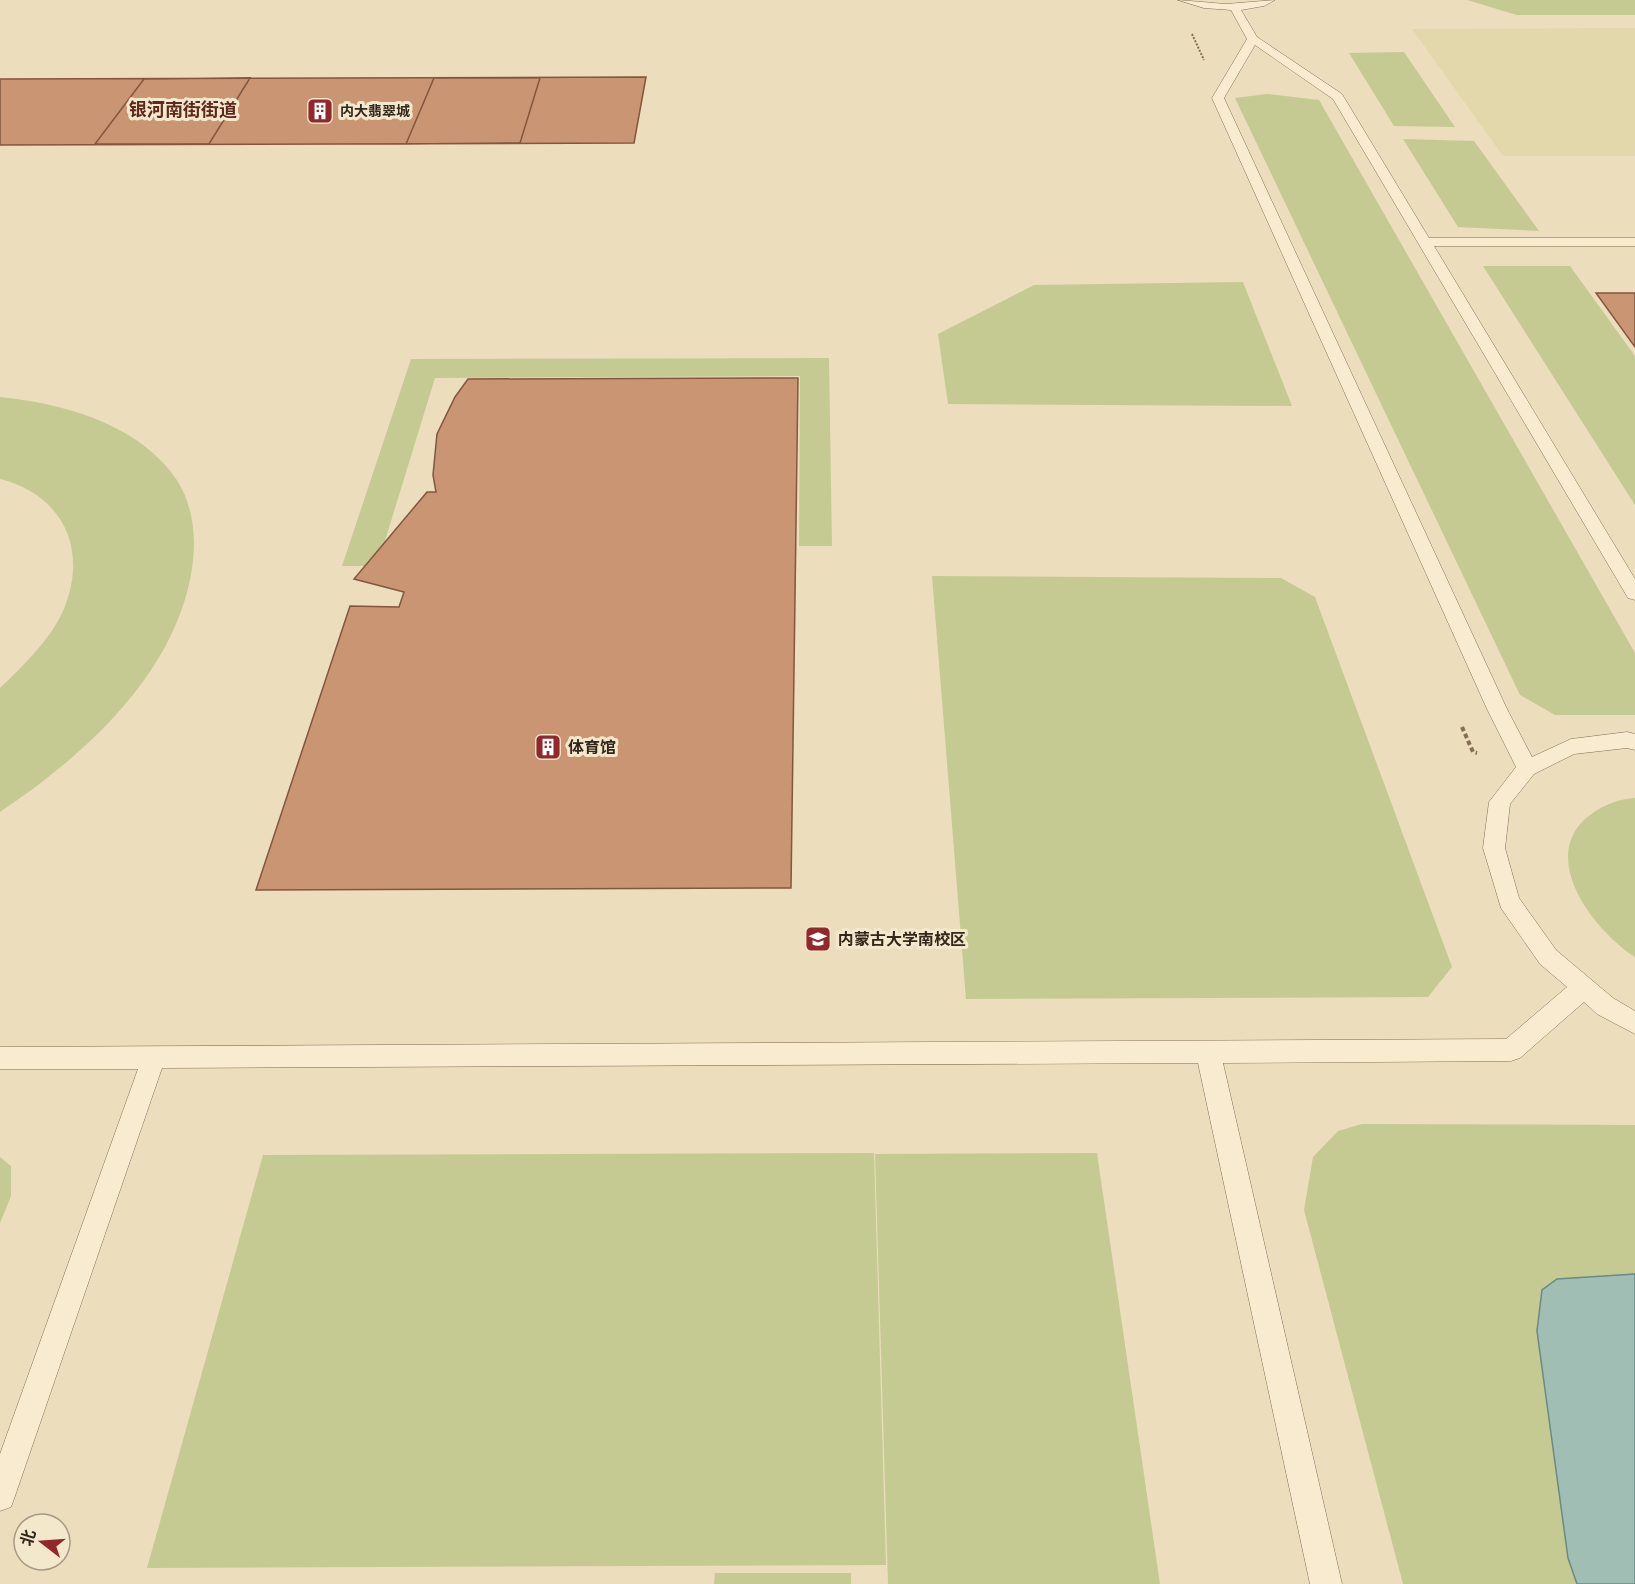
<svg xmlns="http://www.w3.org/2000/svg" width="1635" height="1584" font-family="'Libre Baskerville','Noto Sans SC',serif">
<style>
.farmland{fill:#e2d8ab}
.green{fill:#c5ca92}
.water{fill:#a1beb5;stroke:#698b82;stroke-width:1.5}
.building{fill:#ca9573;stroke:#82573d;stroke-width:1.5}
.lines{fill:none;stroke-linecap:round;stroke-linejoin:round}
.service-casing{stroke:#846e57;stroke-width:1}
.path-far1{stroke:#846e57;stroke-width:2;stroke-dasharray:2 1.5;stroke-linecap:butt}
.path{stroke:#846e57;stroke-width:4;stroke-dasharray:4.5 3;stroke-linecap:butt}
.service{fill:#f8ebd0;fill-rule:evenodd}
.labels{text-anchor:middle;stroke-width:6;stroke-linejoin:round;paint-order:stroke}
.far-poi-label{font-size:14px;font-weight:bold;fill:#33261b;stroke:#f4e8cc;text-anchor:start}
.poi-label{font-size:16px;font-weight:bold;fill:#33261b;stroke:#f4e8cc;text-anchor:start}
.far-district-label{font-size:18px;font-weight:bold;fill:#5f281c;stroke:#f4e8cc}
</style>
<rect width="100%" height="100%" fill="#ecddbd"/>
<!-- farmland -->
<path class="farmland" d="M1635 28V156H1503L1412 29Z"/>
<!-- green -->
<path class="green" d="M1467 0H1635V15H1517Z
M1404 52 1455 127 1394 126 1349 53Z
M1267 94 1319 100 1635 653V715H1555L1520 695 1235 98Z
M1403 139 1474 141 1539 231 1458 227Z
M1483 266H1570L1635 356V505Z
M1243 282 1292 406 948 404 938 334 1034 285Z
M829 358 832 546H799L800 376 435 378 384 544 365 566H342L411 359Z
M0 397C60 403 132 422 171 472 210 521 193 595 166 645 129 714 64 769 0 812V688C23 666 54 636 65 606 88 547 61 494 0 479Z
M932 576 1281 578 1315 597 1452 967 1428 997 966 999Z
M1635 798V957C1597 933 1539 862 1585 819 1599 807 1616 799 1635 798Z
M1362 1124 1635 1125V1584H1403L1304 1210 1313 1157 1338 1131Z
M874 1153 886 1565 147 1568 263 1155Z
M1097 1153 1160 1584H888L875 1154Z
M0 1157 11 1166V1196L0 1223Z
M715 1573H851V1584H714Z"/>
<!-- water -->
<path class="water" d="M1635 1274V1584H1577L1568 1558 1537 1331 1542 1290 1557 1279Z"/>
<!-- building -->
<path class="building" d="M646 77 634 143 0 145V79Z
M250 78 209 144H95L144 79Z
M434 78H540L520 143 406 144Z
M1596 293H1635V347Z
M798 378 791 888 256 890 350 606 399 607 404 592 354 579 427 492H436L433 475 437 434 455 397 468 379Z"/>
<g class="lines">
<defs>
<path id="service" d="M1178 0 1226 4 1275 0 1264 6 1241 10 1257 37 1342 94 1429 238H1635V246H1434L1635 579V600L1628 598 1333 99 1255 45 1224 98 1507 709 1532 757 1571 739 1627 732 1635 734V750L1627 748 1574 754 1534 774 1510 804 1505 848 1519 898 1556 950 1613 998 1635 1011V1034L1597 1014 1584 1002 1520 1058 1511 1061 1223 1063 1342 1584H1310L1198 1063 162 1068 15 1496 11 1507 0 1511V1454L138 1069H0V1047L1506 1039 1567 987 1540 964 1501 908 1483 848 1489 802 1516 767 1487 709 1212 98 1247 39 1231 10 1204 8Z"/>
</defs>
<!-- service casing -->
<use href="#service" class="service-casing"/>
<!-- path-far1 -->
<path class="path-far1" d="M1192 34 1204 60"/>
<!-- path -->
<path class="path" d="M1462 727 1473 752 1477 753"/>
<!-- service -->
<use href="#service" class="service"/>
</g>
<!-- icons -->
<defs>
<symbol id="building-square" viewBox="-11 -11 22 22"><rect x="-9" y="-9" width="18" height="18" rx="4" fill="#92282b" stroke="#f4e8cc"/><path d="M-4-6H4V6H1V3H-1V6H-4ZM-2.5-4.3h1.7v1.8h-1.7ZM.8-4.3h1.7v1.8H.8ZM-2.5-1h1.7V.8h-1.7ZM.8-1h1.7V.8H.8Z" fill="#fff"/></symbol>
<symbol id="university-square" viewBox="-11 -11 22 22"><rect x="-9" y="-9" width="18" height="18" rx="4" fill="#92282b" stroke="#f4e8cc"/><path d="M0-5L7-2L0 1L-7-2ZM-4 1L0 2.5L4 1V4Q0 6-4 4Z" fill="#fff"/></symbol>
</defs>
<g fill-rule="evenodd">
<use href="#building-square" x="305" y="96" width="30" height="30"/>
<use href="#building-square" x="533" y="732" width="30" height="30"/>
<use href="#university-square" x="803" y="924" width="30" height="30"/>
</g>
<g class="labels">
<!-- far-poi labels -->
<g class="far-poi-label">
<text x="340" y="116">内大翡翠城</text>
</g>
<!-- poi labels -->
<g class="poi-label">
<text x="568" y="753">体育馆</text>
<text x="838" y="945">内蒙古大学南校区</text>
</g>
<!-- far-district labels -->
<g class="far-district-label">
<text x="183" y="116">银河南街街道</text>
</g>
</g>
<!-- north arrow -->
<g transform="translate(42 1542) rotate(287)"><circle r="28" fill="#f4e8cc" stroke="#a79a85" stroke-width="1.5"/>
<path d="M0-4.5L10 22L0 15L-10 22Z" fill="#92282b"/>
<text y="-9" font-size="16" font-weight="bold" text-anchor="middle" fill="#33261b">北</text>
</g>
</svg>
